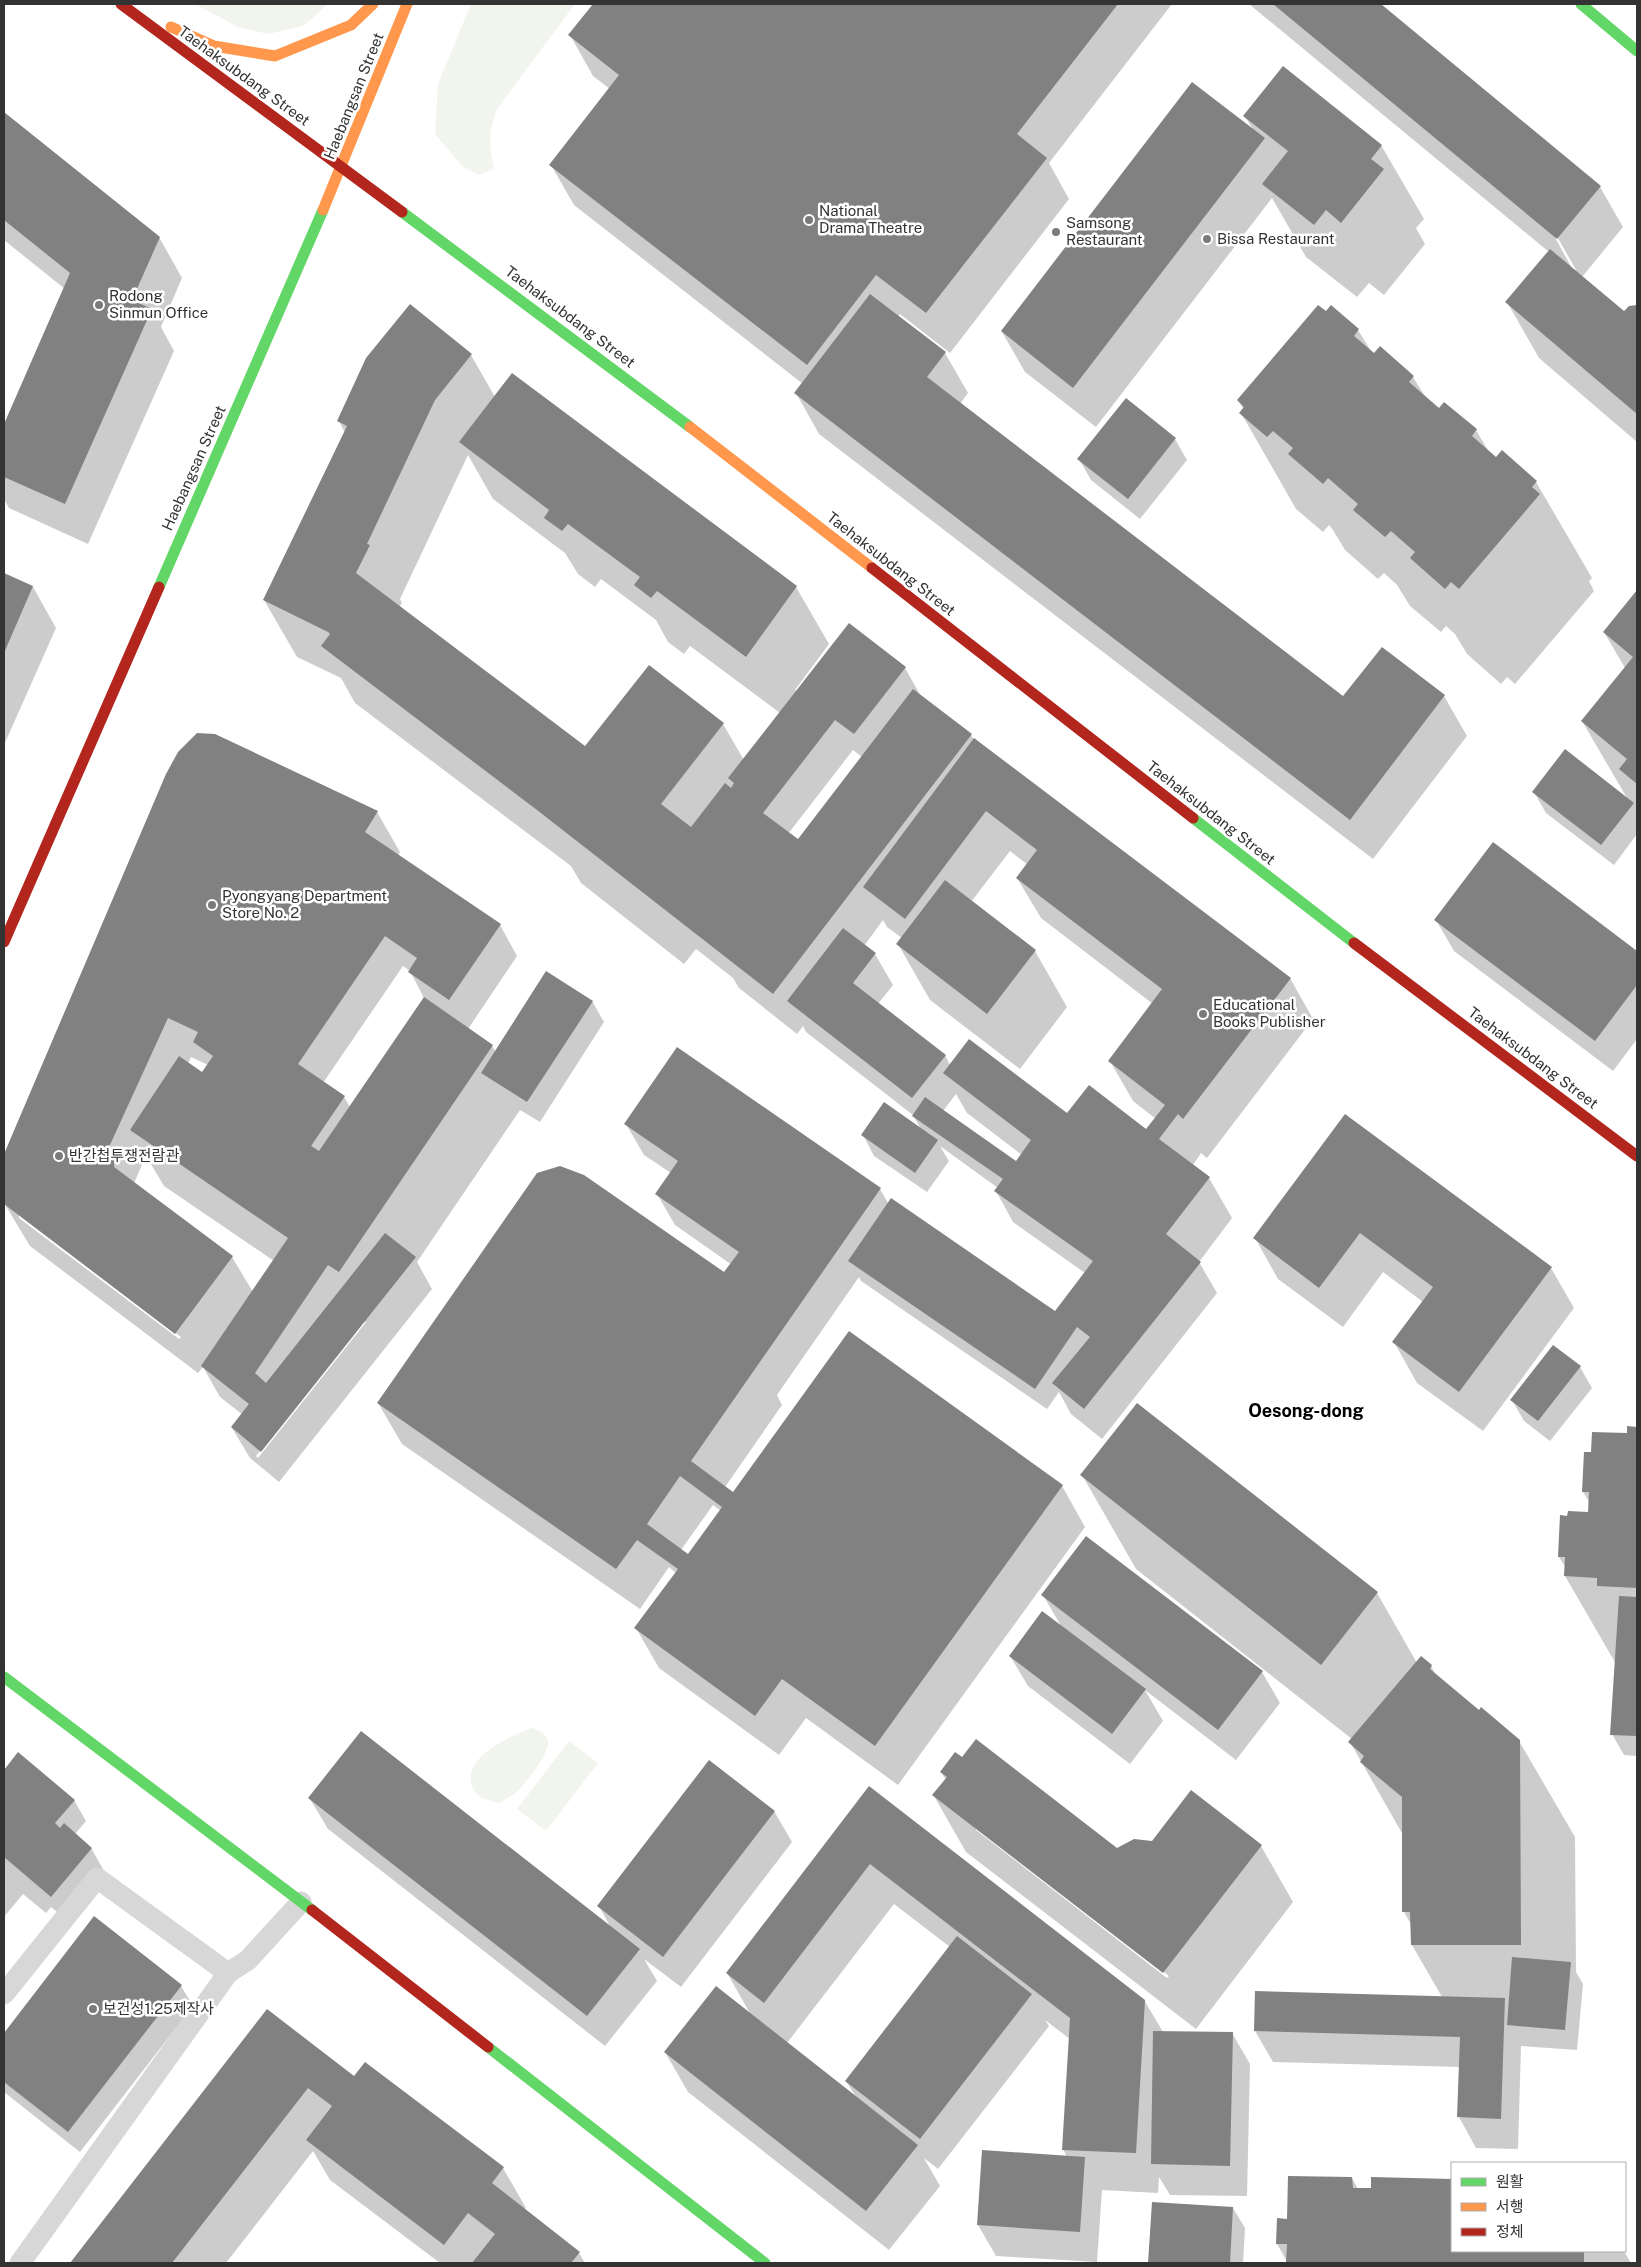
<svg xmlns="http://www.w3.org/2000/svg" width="1641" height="2267" font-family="'Public Sans','Noto Sans KR',sans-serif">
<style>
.green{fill:#f1f5ed}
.shadow{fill:#0003;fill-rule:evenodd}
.building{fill:#818181;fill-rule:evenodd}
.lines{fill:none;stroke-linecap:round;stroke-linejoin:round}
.lane{stroke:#d7d7d7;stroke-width:21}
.fast{stroke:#63d668;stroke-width:11}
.slow{stroke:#ff974d;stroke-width:11}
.jam{stroke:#b3261e;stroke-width:11}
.poi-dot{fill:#7a7a7a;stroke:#fff;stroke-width:2}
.labels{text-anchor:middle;stroke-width:5;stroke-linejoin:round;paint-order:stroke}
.street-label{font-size:15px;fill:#333;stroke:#fff}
.poi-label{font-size:15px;fill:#333;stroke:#fff;text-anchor:start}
.quarter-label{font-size:18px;font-weight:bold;fill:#000;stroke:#fff}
</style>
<rect width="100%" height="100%" fill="#fff"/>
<!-- green -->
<path class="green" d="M195 4H327L323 9 303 26 268 34 238 27Z
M471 4H575L497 109C488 133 489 144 494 169L479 175 463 167 435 134 438 84Z
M532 1728C539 1730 548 1734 548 1743 548 1756 523 1787 513 1795 508 1798 503 1801 499 1803 486 1800 472 1796 471 1781 467 1755 512 1735 532 1728Z
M569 1741 598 1763 546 1831 517 1809Z"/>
<!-- shadow -->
<path class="shadow" d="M594 4H1172L1049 163 1069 199 950 353 900 314 898 317 945 353 968 393 960 404 1344 698 1444 696 1467 736 1373 859 819 434 796 393 803 384 574 205 551 165 610 89 593 76 570 35Z
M1249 4H1379L1600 187 1623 227 1582 277 1624 313 1629 307H1637V442L1539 358 1507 302 1549 252ZM1555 233 1576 270H1573L1553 234Z
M4 113 159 237 182 278 161 327 174 351 88 544 9 508 4 499V427L65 289 4 240Z
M1245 116 1381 145 1424 219 1416 228 1425 244 1384 295 1369 283 1357 297 1306 257 1272 198 1096 427 1025 372 1002 332 1253 130Z
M1331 306 1358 330 1371 351 1413 377 1426 398 1440 410 1444 404 1476 430 1489 452 1496 458 1502 452 1536 482 1592 578 1589 581 1594 591 1515 684 1507 677 1501 684 1467 654 1455 634 1446 626 1441 632 1410 606 1397 585 1384 573 1378 579 1345 550 1333 530 1329 525 1323 532 1296 509 1241 413 1244 410 1238 400Z
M471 355 495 397 512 374 796 587 829 644 795 690 797 692 849 624 905 668 922 698 971 735 974 740 1290 978 1313 1019 1207 1158 1201 1153 1193 1165 1209 1178 1232 1218 1199 1262 1217 1293 1102 1439 1071 1414 1059 1392 1047 1409 861 1281 859 1277 777 1395 782 1405 725 1487 733 1494 1062 1486 1085 1527 898 1785 806 1718 779 1755 659 1668 636 1628 676 1573 669 1567 640 1609 402 1444 378 1403 723 1273 732 1265 675 1225 657 1194 671 1173 644 1155 626 1124 880 1189 888 1203 1055 1313 1085 1273 1013 1222 996 1191 998 1188 940 1146 949 1161 927 1192 874 1156 863 1135 922 1131 913 1115 806 1032 803 1026 797 1034 739 988 733 978 696 949 684 964 581 883 571 866 355 703 341 678 297 657 264 600 345 433 339 421ZM468 455 493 499 565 553 578 574 595 587 601 579 656 620 668 642 684 654 690 646 780 713 744 760 723 724 584 747 399 607 402 603 400 599ZM853 750 862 757 798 841 788 834ZM1010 851 1028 865 1017 878 1041 918 1153 1004 1110 1061 1133 1101 1156 1119 1147 1130 1068 1115 950 1065 945 1055 878 1004 893 985 875 954 864 946 883 920 887 927 902 938 898 944 930 1000 1020 1069 1067 1007 1035 951 971 902ZM956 1094 967 1113 1022 1155 1016 1163 943 1111ZM713 1505 721 1511 688 1556 681 1550Z
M1126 400 1175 439 1187 460 1140 519 1091 480 1079 459Z
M4 575 33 587 56 628 4 745Z
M1637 592V834L1614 865 1546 813 1534 792 1627 798 1582 721 1625 668 1604 632Z
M167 774 377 812 400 852 398 856 500 925 517 956 468 1029 492 1046 496 1052 592 1001 604 1022 540 1122 520 1110 417 1262 432 1289 279 1482 250 1458 232 1428 243 1415 220 1397 203 1367 198 1373 30 1246 4 1203V1161ZM403 966 410 971 424 998 350 1107 344 1097 323 1083ZM191 1057 208 1065 202 1073 188 1064ZM146 1156 164 1186 274 1261 253 1292 232 1257 134 1183ZM19 1215 181 1337 179 1339 19 1218ZM363 1322H366L258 1458 256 1456Z
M1493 844 1637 953V1039L1613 1071 1454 951 1436 920Z
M1346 1116 1551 1268 1574 1308 1483 1431 1417 1383 1394 1342 1423 1302 1383 1272 1343 1327 1278 1279 1255 1238Z
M1554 1347 1580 1367 1592 1388 1550 1441 1524 1421 1512 1400Z
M1137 1404 1377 1593 1417 1663 1431 1666 1437 1677 1479 1712 1519 1741 1575 1837 1576 1972 1583 1984 1577 2050 1521 2046 1518 2149 1476 2148 1459 2117 1460 2067 1273 2062 1255 2031 1442 1997 1412 1945V1926L1404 1912 1403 1835 1350 1742 1352 1739 1136 1569 1082 1475Z
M1629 1428H1637V1756L1624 1755 1612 1734 1616 1664 1565 1576 1566 1568 1559 1557 1589 1513 1590 1503 1583 1492 1592 1453 1628 1435Z
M1086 1537 1262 1672 1280 1703 1236 1760 1145 1690 1163 1721 1130 1764 1028 1686 1010 1656 1061 1626 1043 1595Z
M19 1754 74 1800 86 1821 75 1834 91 1848 103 1869 63 1917 51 1907 46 1913 23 1894 4 1917V1771Z
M941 1772 1117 1849 1261 1846 1293 1902 1196 2029 966 1852 934 1796 946 1780ZM976 1827 1169 1976 1167 1978 976 1830Z
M869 1788 1144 2000 1163 2032 1232 2033 1250 2064 1247 2196 1170 2195 1159 2177 1158 2193 1102 2190 1097 2262 996 2256 978 2225 1067 2157 1063 2149 1070 2039 1045 2020 1049 2026 938 2169 924 2158 940 2186 889 2250 688 2092 665 2052 751 2015 727 1973ZM894 1904 950 1947 846 2081 856 2097 787 2043Z
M310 1799 611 1928 599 1906 774 1811 792 1842 681 1987 644 1959 657 1981 605 2046 328 1829Z
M94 1918 181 1986 193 2006 80 2152 4 2092V2035Z
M267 2011 354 2078 503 2168 526 2208 524 2210 579 2253 585 2263H440L330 2180 313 2151 226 2263H71Z
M1352 2178 1358 2189H1372V2179L1452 2180V2251H1624L1631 2263H1288L1277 2244 1289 2220Z
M1154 2203 1233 2208 1245 2228 1243 2263H1150Z"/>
<!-- building -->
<path class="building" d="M593 4H1118L1017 134 1047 158 926 313 876 275 807 365 549 165 619 75 568 35Z
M1273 4H1381L1601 186 1557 239Z
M1283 66 1382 145 1371 159 1384 169 1341 223 1326 210 1314 225 1262 184 1288 151 1243 116Z
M1192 82 1265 138 1073 388 1001 331Z
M4 112 160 237 132 300 152 309 65 504 4 477V424L70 273 4 220Z
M1550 249 1624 311 1629 306 1637 305V414L1505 302Z
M870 294 946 352 927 377 1343 696 1382 647 1445 695 1350 820 794 393Z
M410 304 472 354 435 400 367 544 370 545 356 573 585 746 649 665 724 723 661 804 691 827 725 783 731 788 734 783 728 778 849 623 906 667 854 734 835 720 763 813 798 839 913 689 972 734 773 994 537 810 321 646 330 634 328 632 263 600 347 426 337 421 366 358Z
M1318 305 1326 311 1331 305 1359 329 1354 336 1374 353 1380 346 1414 376 1409 382 1439 408 1444 402 1477 429 1472 436 1496 457 1502 450 1537 481 1532 487 1540 494 1459 589 1451 582 1445 589 1410 558 1415 552 1391 531 1385 537 1353 510 1358 504 1328 478 1323 484 1288 454 1293 448 1273 431 1267 437 1239 413 1244 407 1237 400Z
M512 373 797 586 746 657 657 591 651 598 634 585 640 577 568 524 562 531 544 518 549 510 459 442Z
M1126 398 1176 438 1128 499 1077 459Z
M4 573 33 586 4 653Z
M1637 590V784L1619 769 1627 759 1581 721 1633 657 1603 632Z
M197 733 215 734 378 811 365 832 501 924 449 1000 408 972 417 958 385 936 298 1064 345 1096 311 1146 319 1151 424 997 493 1045 339 1272 328 1265 255 1373 266 1383 385 1233 416 1257 261 1452 231 1427 249 1404 201 1366 288 1238 130 1130 179 1056 202 1072 213 1056 193 1042 198 1032 168 1018 109 1147 115 1157 114 1167 233 1256 175 1334 4 1204V1154L166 774 178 752Z
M974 738 1291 978 1183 1119 1178 1114 1159 1139 1210 1177 1166 1234 1201 1262 1084 1409 1052 1383 1090 1337 1077 1327 1035 1389 848 1261 891 1198 1055 1311 1093 1261 994 1191 1003 1179 912 1116 925 1097 1016 1161 1031 1140 943 1073 969 1039 1067 1113 1089 1085 1146 1129 1165 1105 1108 1061 1162 989 1016 878 1037 850 986 811 905 919 863 887Z
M1565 749 1634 803 1601 845 1532 792Z
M1493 842 1637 951V985L1595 1041 1434 920Z
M945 880 1036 950 987 1014 896 944Z
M843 928 876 953 853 983 946 1055 912 1098 787 1001Z
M546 971 593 1001 527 1102 481 1073Z
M677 1047 881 1188 691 1461 733 1492 849 1331 1063 1485 875 1746 782 1679 755 1716 634 1628 678 1569 637 1540 616 1569 377 1403 537 1173 560 1166 584 1175 724 1272 739 1252 655 1194 678 1161 624 1124ZM680 1476 722 1507 688 1554 647 1524Z
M884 1102 938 1140 915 1173 861 1135Z
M1345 1114 1552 1267 1459 1392 1392 1342 1433 1287 1360 1233 1319 1288 1253 1238Z
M1553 1345 1581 1366 1538 1421 1510 1400Z
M1137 1403 1378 1592 1321 1665 1080 1475Z
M1627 1426 1637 1427V1588L1597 1586V1578L1564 1576 1565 1557H1558L1560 1515 1567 1516 1568 1511 1588 1512 1589 1492H1582L1584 1452H1591L1592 1432 1627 1433Z
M1086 1536 1263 1671 1218 1730 1041 1595Z
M1619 1596 1637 1597V1736L1610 1735Z
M1042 1611 1146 1689 1112 1734 1009 1656Z
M1421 1656 1432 1665 1430 1669 1479 1710 1481 1707 1520 1740 1521 1945H1411L1410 1912H1402V1797L1360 1762 1364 1756 1348 1742Z
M361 1731 640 1949 587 2016 308 1798Z
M976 1739 1117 1848 1134 1839 1152 1841 1191 1790 1262 1845 1163 1973 932 1795 947 1777 940 1772 955 1752 962 1757Z
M18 1752 75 1800 55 1823 60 1828 64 1823 92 1848 51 1897 4 1857V1770Z
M709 1760 775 1811 663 1957 597 1906Z
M869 1786 1145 2000 1136 2153 1062 2150 1070 2018 870 1864 764 2003 726 1973Z
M94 1916 182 1985 68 2132 4 2082V2033Z
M957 1936 1032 1994 920 2139 845 2081Z
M1512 1957 1571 1962 1565 2030 1507 2025Z
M716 1986 918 2145 866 2211 664 2052Z
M1255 1991 1505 1998 1501 2119 1457 2117 1460 2037 1254 2031Z
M267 2009 354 2076 365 2062 504 2167 492 2183 580 2252 571 2263H472L495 2234 468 2213 444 2245 306 2140 332 2106 308 2088 172 2263H70Z
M1153 2031 1233 2032 1230 2166 1151 2164Z
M982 2150 1085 2157 1080 2232 977 2225Z
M1288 2176 1352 2177 1353 2188H1371V2177L1452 2179V2251H1584V2263H1286L1287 2244H1276L1277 2218 1287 2219Z
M1152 2202 1233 2207 1230 2263H1148Z"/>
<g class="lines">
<!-- lane -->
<path class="lane" d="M228 1973 248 1960 301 1902
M4 1994 97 1878 228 1973 20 2263"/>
<!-- fast -->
<path class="fast" d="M1581 4 1637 51
M402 212 690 427
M159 587 323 210
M1193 818 1354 943
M4 1677 312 1910
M488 2047 765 2263"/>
<!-- slow -->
<path class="slow" d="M171 27 214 46 275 56 351 25 373 4
M323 210 407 4
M690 427 872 568"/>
<!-- jam -->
<path class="jam" d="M121 4 402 212
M872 568 1193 818
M4 942 159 587
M1354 943 1637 1156
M312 1910 488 2047"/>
</g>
<!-- markers -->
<g class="poi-dot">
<circle cx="809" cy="220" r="5"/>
<circle cx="1056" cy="232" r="5"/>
<circle cx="1207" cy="239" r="5"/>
<circle cx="99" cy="305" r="5"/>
<circle cx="212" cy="905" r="5"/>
<circle cx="1203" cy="1014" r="5"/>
<circle cx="59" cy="1156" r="5"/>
<circle cx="93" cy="2009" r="5"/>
</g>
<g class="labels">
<!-- street labels -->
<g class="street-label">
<text transform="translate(244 76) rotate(36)" y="5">Taehaksubdang Street</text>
<text transform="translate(354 96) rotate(-68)" y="5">Haebangsan Street</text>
<text transform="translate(570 317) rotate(37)" y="5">Taehaksubdang Street</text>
<text transform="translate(194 468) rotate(-66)" y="5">Haebangsan Street</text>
<text transform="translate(891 564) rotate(38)" y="5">Taehaksubdang Street</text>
<text transform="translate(1211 813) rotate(38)" y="5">Taehaksubdang Street</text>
<text transform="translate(1533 1058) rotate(37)" y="5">Taehaksubdang Street</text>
</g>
<!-- poi labels -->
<g class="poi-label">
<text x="819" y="216">National<tspan x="819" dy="17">Drama Theatre</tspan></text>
<text x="1066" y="228">Samsong<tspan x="1066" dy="17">Restaurant</tspan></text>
<text x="1217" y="244">Bissa Restaurant</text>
<text x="109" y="301">Rodong<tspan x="109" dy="17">Sinmun Office</tspan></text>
<text x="222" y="901">Pyongyang Department<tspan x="222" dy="17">Store No. 2</tspan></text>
<text x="1213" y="1010">Educational<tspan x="1213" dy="17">Books Publisher</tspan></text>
<text x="69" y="1161">반간첩투쟁전람관</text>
<text x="103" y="2014">보건성1.25제작사</text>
</g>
<!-- quarter labels -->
<g class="quarter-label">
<text x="1306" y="1417">Oesong-dong</text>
</g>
</g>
<!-- border -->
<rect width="1641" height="2267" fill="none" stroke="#333333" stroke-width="10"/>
<!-- legend -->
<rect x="1451" y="2162" width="175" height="90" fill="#ffffff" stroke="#adadad"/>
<rect x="1461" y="2178" width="25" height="8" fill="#63d668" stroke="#adadad"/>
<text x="1496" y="2187" font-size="15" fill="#333333">원활</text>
<rect x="1461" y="2203" width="25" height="8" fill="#ff974d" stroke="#adadad"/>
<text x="1496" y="2212" font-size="15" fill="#333333">서행</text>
<rect x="1461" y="2228" width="25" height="8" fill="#b3261e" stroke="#adadad"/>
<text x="1496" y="2237" font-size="15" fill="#333333">정체</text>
</svg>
